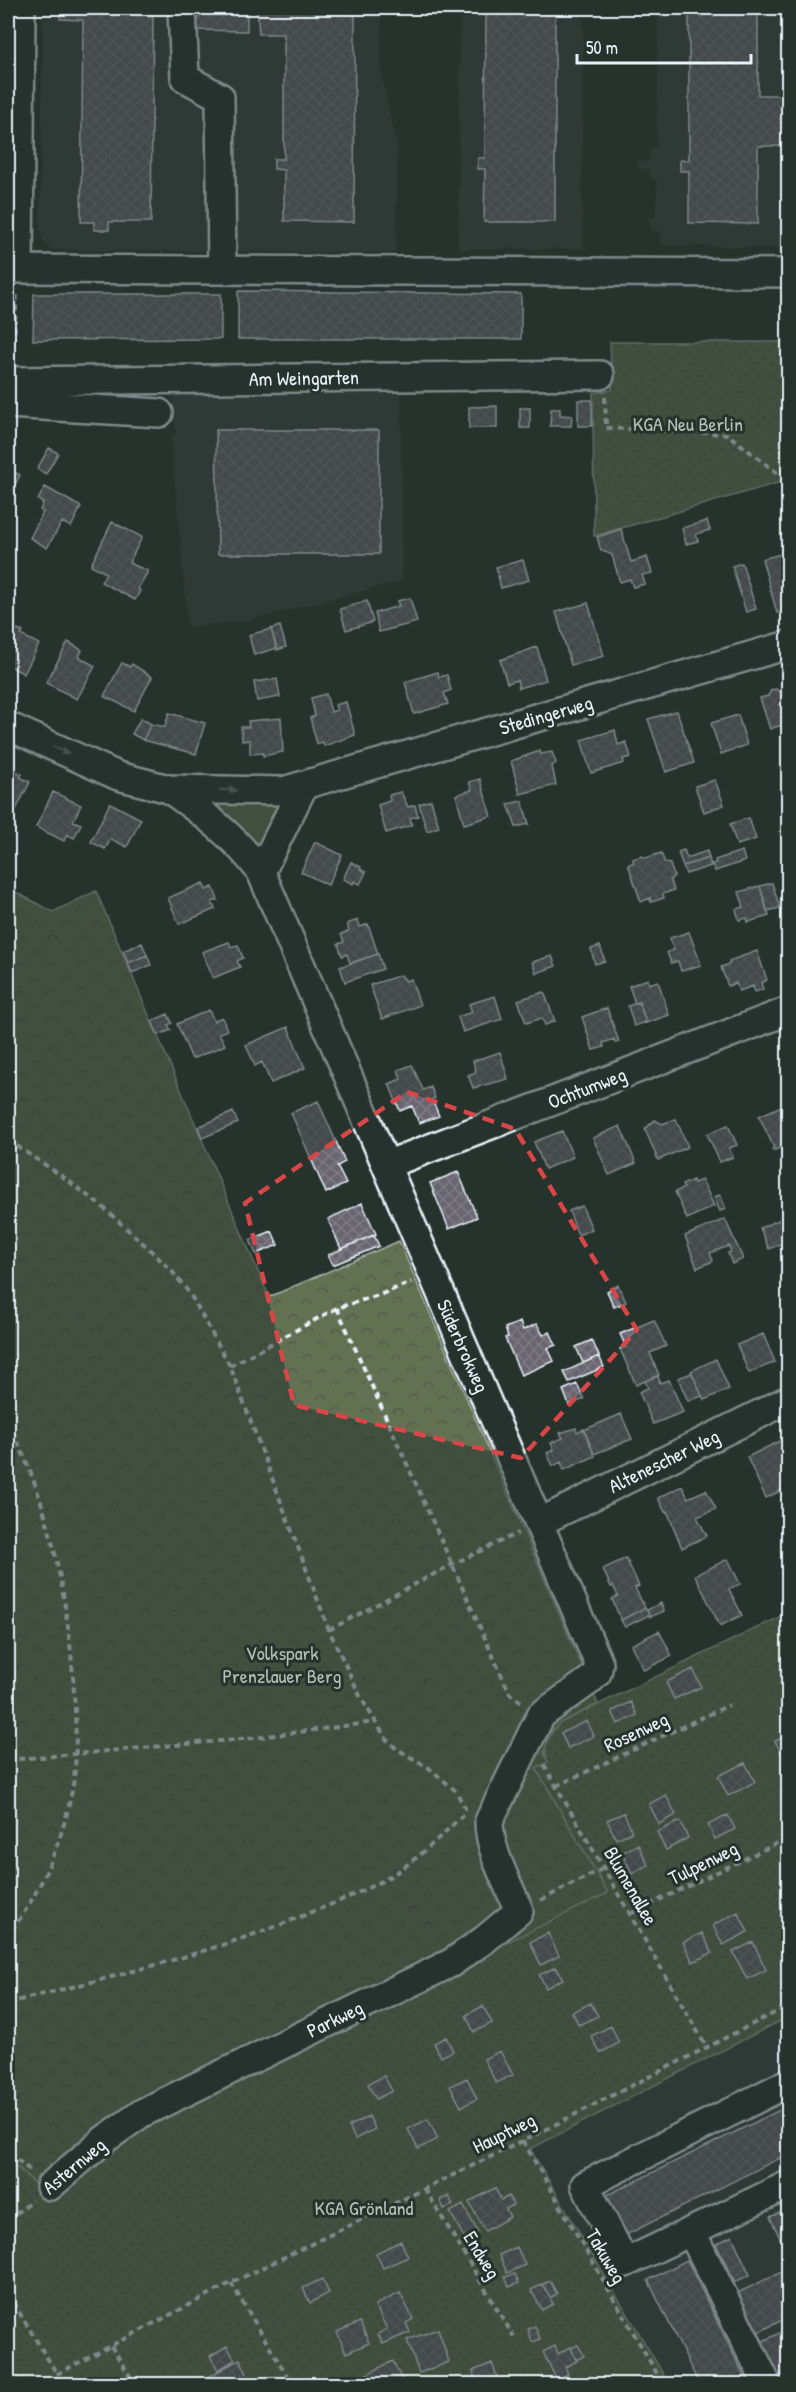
<svg xmlns="http://www.w3.org/2000/svg" width="796" height="2392" font-family="'Patrick Hand',sans-serif">
<style>
.built{fill:#3a4241}
.grass{fill:#647153;stroke:#a6b1a6;stroke-width:1.5}
.park{fill:url(#park-crowns);stroke:#a6b1a6;stroke-width:1.5}
.garden{fill:url(#garden-dots);stroke:#a6b1a6;stroke-width:1.5}
.building{fill:url(#building-cross-hatch);stroke:#e8f1f8;stroke-width:1.5}
.lines{fill:none;stroke-linecap:round;stroke-linejoin:round}
.minor-casing{stroke:#e8f1f8;stroke-width:32}
.path{stroke:#e8f1f8;stroke-width:4;stroke-dasharray:6 4.5;stroke-linecap:butt}
.minor{stroke:#26332d;stroke-width:27}
.oneway{fill:#6a7674}
.marked{fill:none;stroke:#d94647;stroke-width:4.5;stroke-dasharray:12 8;stroke-linejoin:round}
.labels{text-anchor:middle;stroke-width:6;stroke-linejoin:round;paint-order:stroke}
.street-label{font-size:20px;fill:#e8f1f8;stroke:#26332d}
.park-label{font-size:20px;fill:#b3beb6;stroke:#26332d}
</style>
<defs>
<pattern id="park-crowns" width="20" height="18" patternUnits="userSpaceOnUse" patternTransform="scale(1.5)"><rect width="20" height="18" fill="#647153"/><path d="M2 6a3 3 0 1 1 6 0M12 15a3 3 0 1 1 6 0" fill="none" stroke="#545a4e"/></pattern>
<pattern id="garden-dots" width="8" height="8" patternUnits="userSpaceOnUse" patternTransform="scale(1.5)"><rect width="8" height="8" fill="#647153"/><path d="M2 2h.1M6 6h.1" fill="none" stroke="#545a4e" stroke-width="1.8" stroke-linecap="round"/></pattern>
<pattern id="building-cross-hatch" width="8" height="8" patternUnits="userSpaceOnUse" patternTransform="scale(1.5)"><rect width="8" height="8" fill="#686570"/><path d="M0 0l8 8M0 8l8-8" fill="none" stroke="#7e7c85"/></pattern>
</defs>
<rect width="100%" height="100%" fill="#26332d"/>
<filter id="ink" filterUnits="userSpaceOnUse"><feTurbulence type="fractalNoise" baseFrequency=".0167" numOctaves="2"/><feDisplacementMap in="SourceGraphic" scale="12" xChannelSelector="R" yChannelSelector="G"/><feConvolveMatrix kernelMatrix="1 2 1 2 8 2 1 2 1" color-interpolation-filters="sRGB"/></filter>
<g filter="url(#ink)">
<!-- built -->
<path class="built" d="M43 8H381V71L397 147 396 253 52 250 44 243 40 230Z
M460 8H583L582 216 584 249H458Z
M648 8H788V248L661 245V232L650 229 649 217H656L657 180 650 178 649 169H640L636 165 639 162 649 161 650 148H657L658 14 649 13Z
M401 393 402 581 245 621 188 627 171 436 176 434 173 395Z
M788 2017V2384H670L530 2149Z"/>
<!-- grass -->
<path class="grass" d="M282 800 260 850 214 809 217 802Z"/>
<!-- park -->
<path class="park" d="M8 888 53 912 96 891 269 1297 399 1241 598 1704 560 1723 549 1734 544 1754 548 1762 536 1768 608 1893 45 2194 18 2167H8Z"/>
<!-- garden -->
<path class="garden" d="M610 342H788V480L594 536 593 393 612 390Z
M788 1613V2017L530 2149 669 2384H8V2167H17L45 2194 134 2125 608 1893 536 1768 548 1762C541 1746 550 1734 560 1723Z"/>
<!-- building -->
<path class="building" d="M60 8H153L151 222H109V230H94V222H81L83 20 60 19Z
M192 8H247V31L192 30Z
M257 8H355L354 222 284 221V170L274 169V159H284V34H259Z
M486 8H555V222H484L485 169H477L478 158H485Z
M689 8H758V95H784L785 146H758V224L689 223V171H680V160H689Z
M238 291 521 294V339H238Z
M34 294H221V339L33 340Z
M578 400H592V426H578Z
M497 406V428H469V407Z
M520 408H530V428H520Z
M551 409H560V415L572 416 571 426H550Z
M216 430H379V554H218Z
M49 448 58 453 46 474 37 469Z
M8 469 20 475 8 498Z
M45 487 81 507 71 527 62 522 47 548 30 538 43 512 40 510 43 503 38 500Z
M707 521 710 530 696 534 698 541 686 544 682 528Z
M112 522 142 537 129 563 148 571 138 589 140 591 135 600 101 582 106 573 91 565Z
M621 529 631 562 647 557 652 573 642 575 645 584 633 587 630 579 620 582 612 555 601 550 597 537Z
M788 552V610L777 613 762 559Z
M523 560 529 580 501 588 496 567Z
M742 563 756 609 746 612 732 566Z
M410 598 417 622 379 632 375 613 399 606 397 601Z
M367 601 373 622 346 630 340 609Z
M588 603 604 656 571 665 556 612Z
M280 626 286 647 277 650 271 629Z
M15 628 23 632 21 635 39 644 24 674 8 665V643Z
M271 629 277 648 254 655 249 635Z
M68 642 82 650 79 657 95 666 77 699 46 683Z
M537 647 546 680 519 688 517 680 507 683 500 660Z
M122 663 130 667 132 664 152 677 134 711 104 696Z
M438 672 439 677 447 675 451 690 444 693 448 704 414 714 405 682Z
M277 679 280 697 257 701 254 682Z
M776 689 780 692 788 689V723L770 729 760 698 768 696 771 690Z
M326 694 331 712 337 710 335 705 346 702 355 735 324 746 323 742 317 744 310 718 315 716 311 698Z
M677 711 694 763 666 772 648 719Z
M169 713 205 723 196 754 143 740 151 724 165 727Z
M738 715 747 745 721 754 711 723Z
M141 718 151 724 143 740 132 734Z
M281 718 283 752 263 756V753L250 754V740L242 741 241 727H249L248 721Z
M615 730 618 745 626 742 631 757 623 759 624 763 591 773 581 740Z
M540 751 541 754 552 752 556 763 552 766 556 785 520 794 511 761Z
M11 769 22 774 20 777 30 782 8 825V771L10 772Z
M480 779 491 816 464 824 456 795 472 790 469 782Z
M715 780 724 805 704 812 695 786Z
M53 792 81 805 73 821 81 824 74 838 67 834 64 841 36 827Z
M401 792 408 807 415 805 418 816 410 818 412 825 386 833 378 805 390 801 389 795Z
M431 800 439 827 427 831 419 804Z
M522 801 529 824 516 827 508 804Z
M110 803 141 819 127 847 111 839 105 849 91 842Z
M749 818 756 839 737 845 730 824Z
M315 842 342 855 328 885 301 872Z
M684 850 687 858 707 851 709 858 683 866 678 852Z
M742 851 745 861 715 871 712 864 716 863 715 860Z
M661 853 665 863 670 864 674 876 670 880 674 890 663 894 664 898 651 902 650 898 641 902 628 864 633 863V859L642 856 646 858Z
M709 858 711 866 686 874 683 866Z
M351 862 361 867 360 869 366 872 360 884 354 881 353 884 343 879Z
M203 883 206 890 213 887 218 900 212 902 215 909 179 924 168 898Z
M772 883 780 908 767 911 760 886Z
M760 886 769 916 748 922 747 918 739 920 736 909 744 907 739 892Z
M358 920 360 927 368 924 378 954 350 963 347 954 342 956 338 944 344 942 341 934 349 931 347 924Z
M689 932 701 965 681 971 678 961 671 963 667 952 674 950 670 938Z
M788 932V951L782 935Z
M229 942 231 947 238 945 243 958 237 961 240 967 213 978 202 952Z
M142 943 147 955 128 963 123 951Z
M600 946 605 961 595 964 591 949Z
M757 951 767 980 761 983 763 989 755 992 753 986 739 991 736 983 728 986 721 967 730 964 729 961Z
M378 954 383 969 345 982 340 967Z
M147 955 151 965 132 973 128 963Z
M552 956 556 966 536 973 532 962Z
M401 975 406 981 411 979 420 1005 382 1019 370 985Z
M648 979 649 984 658 981 669 1015 646 1023 639 1002 635 1003 629 986Z
M544 992 555 1021 545 1025 542 1018 526 1023 518 1000Z
M495 996 502 1019 463 1032 458 1017 472 1012 469 1004Z
M639 1002 646 1022 634 1026 628 1006Z
M607 1008 619 1042 615 1043 614 1039 603 1043 604 1047 593 1050 582 1017Z
M209 1010 214 1021 222 1017 227 1030 219 1033 225 1045 192 1059 177 1024Z
M168 1014 172 1023 168 1025 171 1030 158 1035 152 1021Z
M288 1027 305 1068 271 1083 262 1062 255 1066 246 1045Z
M500 1052 508 1079 473 1088 468 1075 476 1072 473 1061Z
M412 1065 423 1090 431 1087 435 1098 432 1099 439 1116 419 1123 412 1106 400 1111 389 1084 401 1079 398 1070Z
M318 1101 345 1162 337 1166 346 1184 326 1193 291 1113Z
M788 1103V1144L773 1151 772 1149 774 1148 759 1116Z
M233 1112 238 1123 202 1138 198 1127Z
M676 1119 688 1147 658 1160 645 1129 655 1120 662 1124Z
M728 1125 737 1145 729 1148 733 1157 720 1162 707 1134Z
M620 1126 636 1163 609 1175 593 1138Z
M562 1131 573 1157 545 1169 534 1142Z
M458 1172 477 1217 449 1229 430 1183Z
M693 1180 694 1183 702 1180 714 1206 687 1219 675 1192 684 1188 682 1185Z
M720 1195 726 1209 720 1211 714 1197Z
M362 1203 376 1234 341 1249 328 1219Z
M582 1206 592 1229 578 1235 569 1211Z
M725 1219 743 1259 732 1264 728 1253 731 1252 729 1246 710 1253 713 1261 697 1268 685 1236Z
M781 1219 788 1240 769 1249 760 1228Z
M272 1231 278 1245 256 1254 250 1240Z
M374 1235 379 1246 333 1265 328 1255Z
M618 1285 626 1302 614 1307 607 1291Z
M654 1320 666 1346 650 1353 659 1375 636 1385 620 1349 626 1347 620 1334Z
M520 1322 523 1330 537 1324 543 1335 550 1332 556 1345 548 1348 554 1361 521 1375 505 1338 508 1337 505 1328Z
M763 1334 775 1362 749 1373 737 1345Z
M592 1340 599 1356 583 1363 576 1347Z
M599 1356 604 1367 569 1382 564 1372Z
M716 1359 729 1389 704 1400 691 1371Z
M692 1373 702 1396 688 1401 678 1378Z
M658 1376 660 1383 669 1380 683 1412 653 1424 639 1392 648 1388 645 1381Z
M577 1384 584 1399 569 1405 563 1390Z
M621 1414 632 1439 594 1454 584 1430Z
M576 1428 577 1432 584 1429 595 1456 564 1470 561 1462 553 1466 547 1453 554 1450 551 1443 563 1438 560 1433Z
M788 1437V1491L786 1488 766 1498 747 1457Z
M682 1486 688 1498 706 1490 716 1509 697 1517 707 1536 682 1548 667 1511 665 1512 658 1498Z
M626 1558 639 1586 635 1588 645 1608 621 1620 612 1599 618 1596 613 1586 611 1587 603 1569Z
M728 1559 740 1584 729 1589 742 1615 720 1626 695 1575Z
M661 1603 664 1611 650 1617 647 1610Z
M645 1608 649 1615 625 1627 621 1620Z
M659 1631 672 1656 644 1670 631 1645Z
M693 1669 701 1687 674 1699 666 1682Z
M631 1702 637 1715 618 1724 612 1711Z
M587 1721 594 1736 568 1748 561 1733Z
M788 1735V1755L784 1758 775 1741Z
M745 1763 755 1782 728 1796 718 1776Z
M666 1795 676 1815 659 1824 649 1804Z
M624 1813 632 1832 616 1839 607 1820Z
M728 1815 735 1829 715 1839 708 1825Z
M680 1821 688 1838 666 1850 657 1832Z
M638 1844 648 1865 632 1874 622 1853Z
M738 1912 748 1932 723 1945 713 1925Z
M548 1933 559 1956 541 1965 530 1942Z
M702 1933 712 1953 693 1962 683 1942Z
M753 1942 766 1970 747 1979 733 1952Z
M556 1967 563 1979 546 1988 539 1975Z
M591 2003 598 2016 579 2025 572 2012Z
M483 2006 492 2023 474 2032 466 2015Z
M611 2026 619 2043 600 2053 591 2036Z
M446 2037 453 2051 441 2057 434 2043Z
M500 2051 513 2075 496 2083 484 2059Z
M384 2076 392 2091 376 2099 368 2084Z
M467 2078 477 2099 461 2107 450 2086Z
M788 2106V2154L626 2235 607 2195Z
M369 2116 375 2129 355 2139 349 2126Z
M428 2119 438 2139 418 2149 408 2129Z
M495 2188 501 2200 509 2196 513 2205 506 2209 510 2217 485 2231 469 2202Z
M449 2196 453 2205 444 2209 440 2200Z
M463 2205 478 2232 465 2239 450 2212Z
M786 2210 788 2215V2255L770 2217Z
M732 2236 750 2275 735 2282 716 2244Z
M401 2241 408 2257 383 2268 376 2253Z
M517 2247 525 2265 507 2273 499 2255Z
M687 2260 748 2384H699L648 2280Z
M788 2269V2317L757 2333 737 2293Z
M515 2274 519 2283 509 2287 505 2277Z
M322 2279 329 2293 310 2303 303 2288Z
M550 2281 557 2294 550 2298 543 2284Z
M543 2284 553 2304 542 2310 531 2290Z
M400 2293 413 2319 406 2323 410 2332 383 2344 378 2334 387 2329 375 2305Z
M360 2322 369 2343 346 2353 337 2332Z
M535 2326 540 2339 532 2342 528 2329Z
M438 2329 449 2362 419 2373 407 2340Z
M788 2329V2372L778 2377 761 2342Z
M578 2345 584 2356 576 2360 571 2348Z
M227 2346 235 2360 218 2370 210 2356Z
M555 2346 558 2354 570 2347 577 2361 565 2367 568 2374 557 2380 543 2352Z
M240 2359 249 2378 237 2384H200L199 2382Z
M393 2361 403 2382 398 2384H365L361 2377Z
M492 2363 499 2382 492 2384H478L473 2371Z
M469 2377 472 2384H455Z"/>
<g class="lines">
<defs>
<path id="minor" d="M21 8 19 269 788 273
M182 8 185 78 220 97 222 270
M8 381 600 375
M8 404 159 413
M8 726 118 776 169 789 283 791 788 645
M261 872 304 785
M386 1165 788 1011
M540 1522 788 1400
M788 2083 585 2185 625 2263 788 2185
M50 2186 105 2139 142 2113 451 1963 484 1940 519 1911C508 1883 489 1851 489 1821L541 1715 589 1681 597 1673 599 1664 261 872C234 836 206 815 169 789
M691 2231 767 2384"/>
</defs>
<!-- minor casing -->
<use href="#minor" class="minor-casing"/>
<!-- path -->
<path class="path" d="M8 352 14 340 17 291
M605 397 606 428 727 434 780 475 788 472
M8 1140 66 1179 105 1209 147 1247 171 1270 190 1294 230 1366 329 1630 361 1698 387 1740 397 1749 429 1768 456 1791 467 1812
M337 1308 510 1694 521 1702
M230 1366 337 1308 382 1294 411 1282
M8 1423C53 1506 72 1619 75 1714 76 1740 77 1765 72 1791 62 1843 40 1894 8 1935
M329 1630 451 1565 518 1533
M8 1760 253 1738 375 1722
M544 1765 707 2048
M556 1786 729 1705
M541 1900 604 1868
M630 1914 788 1838
M8 2003C108 1978 209 1954 305 1915 337 1902 371 1889 400 1870 424 1853 444 1833 465 1813
M523 2141 663 2384
M8 2162 15 2158 31 2171
M425 2189 514 2337
M8 2221 32 2200
M231 2283 292 2384
M8 2294 57 2374
M111 2346 135 2384
M38 2384 231 2283 523 2141 788 2006"/>
<!-- minor -->
<use href="#minor" class="minor"/>
</g>
<!-- one-way arrows -->
<defs><path id="oneway-solid" d="M-6-.8H1V-3.2L6.5 0L1 3.2V.8H-6Z" transform="scale(1.5)"/></defs>
<g class="oneway">
<use href="#oneway-solid" transform="translate(61 750) rotate(24)"/>
<use href="#oneway-solid" transform="translate(228 790) rotate(1)"/>
</g>
</g>
<!-- marked area -->
<path d="M0 0H796V2392H0ZM407 1092 515 1129 637 1330 521 1458 294 1405 245 1203Z" fill="#26332d" fill-opacity=".55" fill-rule="evenodd"/>
<path class="marked" d="M407 1092 515 1129 637 1330 521 1458 294 1405 245 1203Z"/>
<g class="labels">
<!-- street labels -->
<g class="street-label">
<text transform="translate(304 378) rotate(-1)" y="7">Am Weingarten</text>
<text transform="translate(546 715) rotate(-16)" y="7">Stedingerweg</text>
<text transform="translate(587 1088) rotate(-21)" y="7">Ochtumweg</text>
<text transform="translate(463 1346) rotate(66)" y="7">Süderbrokweg</text>
<text transform="translate(664 1461) rotate(-26)" y="7">Altenescher Weg</text>
<text transform="translate(636 1732) rotate(-25)" y="7">Rosenweg</text>
<text transform="translate(703 1863) rotate(-26)" y="7">Tulpenweg</text>
<text transform="translate(631 1886) rotate(60)" y="7">Blumenallee</text>
<text transform="translate(335 2019) rotate(-26)" y="7">Parkweg</text>
<text transform="translate(504 2133) rotate(-26)" y="7">Hauptweg</text>
<text transform="translate(74 2166) rotate(-40)" y="7">Asternweg</text>
<text transform="translate(482 2255) rotate(59)" y="7">Endweg</text>
<text transform="translate(606 2256) rotate(60)" y="7">Takuweg</text>
</g>
<!-- park labels -->
<g class="park-label">
<text x="688" y="431">KGA Neu Berlin</text>
<text x="282" y="1660">Volkspark<tspan x="282" dy="23">Prenzlauer Berg</tspan></text>
<text x="364" y="2215">KGA Grönland</text>
</g>
</g>
<!-- margin -->
<rect width="796" height="2392" fill="none" stroke="#26332d" stroke-width="30"/>
<rect x="15" y="15" width="766" height="2362" fill="none" stroke="#e8f1f8" stroke-width="2" filter="url(#ink)"/>
<!-- scale -->
<path d="M577 54v9h174v-9" fill="none" stroke="#e8f1f8" stroke-width="3"/>
<text x="586" y="54" font-size="18" fill="#e8f1f8" stroke="#26332d" stroke-width="4.5" paint-order="stroke">50 m</text>
</svg>
